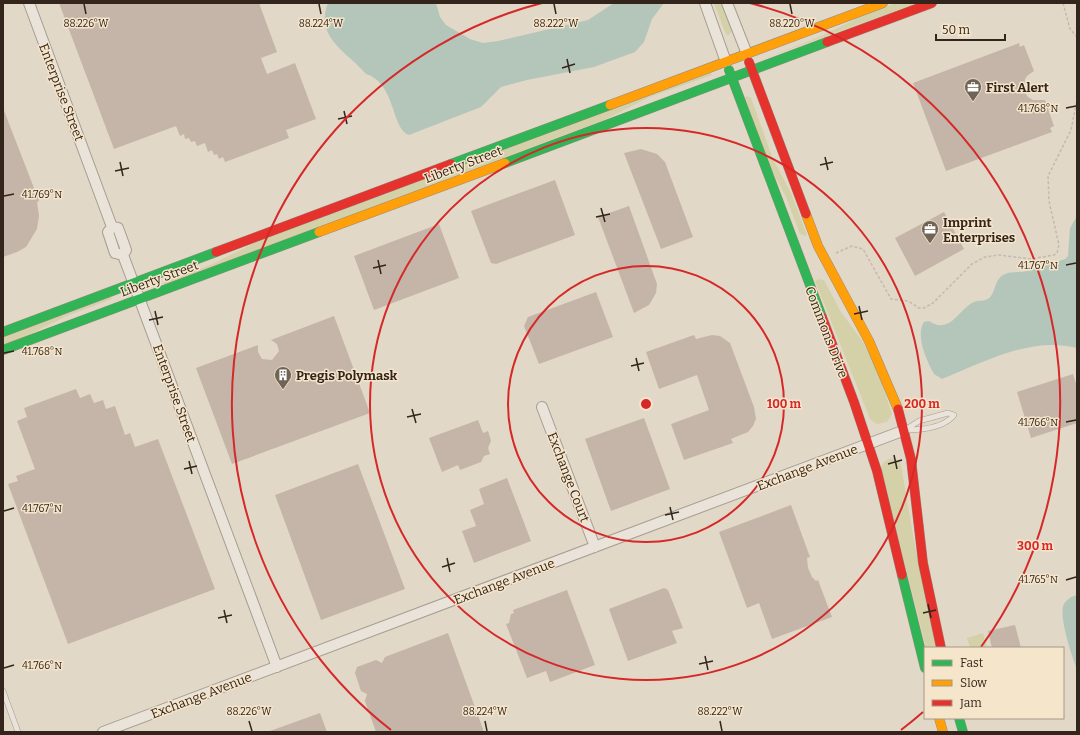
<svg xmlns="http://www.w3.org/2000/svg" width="1080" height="735" font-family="Bitter,serif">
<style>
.green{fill:#d4d1a9}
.water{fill:#b4c6b9}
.building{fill:#c5b5a8}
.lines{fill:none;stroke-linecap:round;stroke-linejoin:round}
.lane-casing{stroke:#a69d91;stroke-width:6}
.street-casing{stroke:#a69d91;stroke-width:12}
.fast-casing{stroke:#968c81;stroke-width:10}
.slow-casing{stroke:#968c81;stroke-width:10}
.jam-casing{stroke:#968c81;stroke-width:10}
.path{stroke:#c2bab1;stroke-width:1.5;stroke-dasharray:3 2;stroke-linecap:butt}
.lane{stroke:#eae3d9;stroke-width:5}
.street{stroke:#eae3d9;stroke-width:10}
.fast{stroke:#30b455;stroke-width:9}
.slow{stroke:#ff9f0a;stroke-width:9}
.jam{stroke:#e5322d;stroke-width:9}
.ticks{fill:none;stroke:#33251b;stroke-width:1.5}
.ring{fill:none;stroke:#d62828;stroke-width:2}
.labels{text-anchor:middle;stroke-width:3;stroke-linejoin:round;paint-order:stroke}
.poi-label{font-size:13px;font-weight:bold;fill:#33251b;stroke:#f5e5cb;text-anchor:start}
.street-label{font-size:13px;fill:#33251b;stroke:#f5e5cb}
.ticks-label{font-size:10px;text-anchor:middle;fill:#33251b;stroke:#f5e5cb;stroke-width:3;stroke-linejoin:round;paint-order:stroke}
.centre{fill:#d62828;stroke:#f5e5cb;stroke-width:2}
.ring-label{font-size:12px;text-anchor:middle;font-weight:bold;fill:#d62828;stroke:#f5e5cb;stroke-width:3;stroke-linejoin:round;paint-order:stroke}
</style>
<rect width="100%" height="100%" fill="#e2d8c7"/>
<!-- green -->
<path class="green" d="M714 3H721L732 31 729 35H727L725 32Z
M896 3H917L760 60 819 37 868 13Z
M711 72 712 75 650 97 604 120 164 285V282L210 265 257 242Z
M747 96 751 98 773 159 791 193 807 235 805 236 800 234 786 197 767 161 745 97Z
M818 279 824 280 841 312 863 342 879 374 892 414 887 422 877 424 870 419 815 281Z
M111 297 112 299 67 316 22 338 3 345V337Z
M890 458 899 461 901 465 916 552 936 648H926L881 468 883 463Z
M983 633 987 648H970L967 638Z"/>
<!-- water -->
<path class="water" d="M328 3H436L440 17 446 25 470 39 483 43 498 41 588 20 614 3H664L652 19 644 42 635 52 594 67 527 80 501 87 481 107 409 135C391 129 396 83 366 74 348 52 314 38 328 3Z
M1077 216V348C1031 336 984 362 942 379L934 374C927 361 915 336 924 322L929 321C949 335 958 311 972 303 978 299 986 303 991 296 996 289 995 280 1003 275 1010 271 1020 273 1027 271 1040 268 1052 263 1065 259L1068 256 1070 228Z
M1077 595V669C1072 657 1058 615 1064 604 1067 599 1072 596 1077 595Z"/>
<!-- building -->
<path class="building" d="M59 3H259L277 52 261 58 267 74 295 63 316 119 286 130 289 138 225 162 223 157 219 159 217 154 214 155 212 150 208 152 205 143 197 146 195 141 191 142 189 138 185 139 184 134 180 136 176 126 114 149Z
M1019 43 1020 47 1024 45 1034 71 1028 75 1025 79 1024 91 1028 97 1033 100H1045L1054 126 1050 128 1052 132 946 171 913 83Z
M3 108 39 201 37 202 39 216 37 229 26 247 17 252 3 257Z
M641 149 657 154 665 162 693 237 661 249 624 153Z
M555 180 575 235 496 264 491 263 471 211Z
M629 206 657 284 656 293 649 305 634 313 598 217Z
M944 212 964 249 915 276 895 238Z
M439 224 459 278 374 310 354 256Z
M596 292 613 337 539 364 524 326 528 317Z
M334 316 370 413 232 464 196 368 258 345V352L262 359 272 360 279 351 277 344 271 340Z
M694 335 696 339 712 335 720 336 730 343 754 407 756 419 753 426 748 432 731 439 733 443 684 460 671 424 709 410 697 375 659 389 646 352Z
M1073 374 1077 387V423L1031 438 1017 392Z
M76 389 80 398 90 394 94 403 103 400 106 409 115 406 125 435 130 433 135 447 158 439 215 589 68 644 8 484 18 481 16 476 35 469 17 421 27 417 24 408Z
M644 418 670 489 611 511 585 439Z
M478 420 483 433 488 431 491 441 488 448 490 454 484 456 481 462 460 470 458 465 442 472 429 438Z
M358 464 405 589 321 620 275 495Z
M507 478 531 541 474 563 462 531 476 526 470 510 484 504 479 489Z
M791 505 810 557 807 558 808 568 812 577 816 581 818 580 832 617 772 639 759 603 747 608 719 532Z
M664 588 668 590 683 628 672 631 677 643 628 661 609 609Z
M567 590 595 665 550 682 546 671 527 678 506 624 509 623 511 614 514 613 513 610Z
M1015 625 1021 648H992L988 631Z
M448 633 484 732H376L365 701 367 694 361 691 355 673 357 667 376 660 382 663 385 657Z
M320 713 327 732H270V731Z"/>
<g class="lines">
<defs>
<path id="lane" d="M948 413 954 415C944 428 920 430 905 430L919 421Z
M3 691 18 732"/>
<path id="street" d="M29 3 112 227
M705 3 726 62
M727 3 747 54
M112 227 108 232 115 253 123 255
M112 227 118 228 126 250 123 255
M123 255 277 667
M542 407 595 547
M103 732 905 430"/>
<path id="fast" d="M729 70 822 317
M505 163 827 42
M451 164 610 105
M3 332 216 252
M3 350 319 232
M902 575 925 668
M959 718 963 732"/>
<path id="slow" d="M610 105 883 3
M806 214 818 246 869 341 898 409
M319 232 505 163
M939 718 943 732"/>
<path id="jam" d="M827 42 932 3
M749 62 806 214
M216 252 451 164
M822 317 854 402 877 471 902 575
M898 409 911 459 923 563 941 648"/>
</defs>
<!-- lane casing -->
<use href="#lane" class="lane-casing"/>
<!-- street casing -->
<use href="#street" class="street-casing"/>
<!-- fast casing -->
<use href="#fast" class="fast-casing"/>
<!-- slow casing -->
<use href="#slow" class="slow-casing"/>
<!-- jam casing -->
<use href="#jam" class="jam-casing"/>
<!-- path -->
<path class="path" d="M1063 3 1070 29 1077 37
M836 253 852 246 863 249 891 299 908 301 919 308H924L933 303 972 264 985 257 999 255 1031 259 1054 255 1057 253 1059 245 1049 201 1048 176 1071 130 1077 100"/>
<!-- lane -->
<use href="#lane" class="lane"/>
<!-- street -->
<use href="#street" class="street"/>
<!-- fast -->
<use href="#fast" class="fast"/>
<!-- slow -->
<use href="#slow" class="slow"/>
<!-- jam -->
<use href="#jam" class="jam"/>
</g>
<!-- ticks -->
<path class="ticks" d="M84 4 86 14M319 4 321 14M554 4 556 14M790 4 792 14M567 59 570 73M562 68 575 64M1066 108 1076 106M344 111 347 124M338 119 352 116M825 157 828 170M120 162 123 176M820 165 833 162M115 171 129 168M4 196 14 194M601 208 605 222M596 217 610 214M378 260 381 274M1066 265 1076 263M373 268 386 265M859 306 862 320M155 311 158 325M854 314 868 311M149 320 163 317M4 353 14 351M636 358 639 371M631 366 644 363M412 409 416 423M407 417 421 414M1066 422 1076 420M894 455 897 469M189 461 192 474M888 464 902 460M184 469 197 466M670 507 673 520M4 511 14 508M665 515 679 512M447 558 450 572M442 567 455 563M1066 580 1076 577M928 604 931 618M224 610 227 623M923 613 936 610M218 618 232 615M705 656 708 670M699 664 713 661M4 668 14 665M249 721 252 731M485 721 487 731M720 721 722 731"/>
<!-- distance rings -->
<g class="ring">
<circle cx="646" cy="404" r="138"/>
<circle cx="646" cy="404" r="276"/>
<path d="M923 712A414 414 0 0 1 901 730M391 730A414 414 0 0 1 542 3M750 3A414 414 0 0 1 981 647"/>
</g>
<!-- icons -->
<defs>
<symbol id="office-pin" viewBox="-11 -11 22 30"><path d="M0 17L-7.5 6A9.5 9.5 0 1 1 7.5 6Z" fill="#706457" stroke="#f5e5cb"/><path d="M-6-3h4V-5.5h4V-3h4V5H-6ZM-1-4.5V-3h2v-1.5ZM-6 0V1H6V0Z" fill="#fff"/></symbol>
<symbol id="building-pin" viewBox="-11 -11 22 30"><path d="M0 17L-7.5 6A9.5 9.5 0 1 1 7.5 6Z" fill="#706457" stroke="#f5e5cb"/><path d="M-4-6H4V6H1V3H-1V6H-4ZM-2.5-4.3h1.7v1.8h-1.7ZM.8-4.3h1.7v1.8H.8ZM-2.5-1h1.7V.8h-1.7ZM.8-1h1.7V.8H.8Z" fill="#fff"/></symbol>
</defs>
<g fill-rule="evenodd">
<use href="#office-pin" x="963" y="77" width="20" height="27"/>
<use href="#office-pin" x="920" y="219" width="20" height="27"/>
<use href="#building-pin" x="273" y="365" width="20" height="27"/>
</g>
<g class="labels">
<!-- poi labels -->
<g class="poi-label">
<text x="986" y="92">First Alert</text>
<text x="943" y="227">Imprint<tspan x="943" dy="15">Enterprises</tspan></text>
<text x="296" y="380">Pregis Polymask</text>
</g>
<!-- street labels -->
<g class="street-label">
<text transform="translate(62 92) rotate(69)" y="5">Enterprise Street</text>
<text transform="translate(463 164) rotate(-21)" y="5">Liberty Street</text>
<text transform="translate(159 278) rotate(-20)" y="5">Liberty Street</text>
<text transform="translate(827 332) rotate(69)" y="5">Commons Drive</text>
<text transform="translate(175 393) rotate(70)" y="5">Enterprise Street</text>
<text transform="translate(807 467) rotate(-21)" y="5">Exchange Avenue</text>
<text transform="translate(569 477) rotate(69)" y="5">Exchange Court</text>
<text transform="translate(504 581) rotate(-21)" y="5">Exchange Avenue</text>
<text transform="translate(201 695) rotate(-21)" y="5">Exchange Avenue</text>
</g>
</g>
<g class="ticks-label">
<text x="86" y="27">88.226°W</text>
<text x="321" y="27">88.224°W</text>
<text x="556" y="27">88.222°W</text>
<text x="792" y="27">88.220°W</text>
<text x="1038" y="112">41.768°N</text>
<text x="42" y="198">41.769°N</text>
<text x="1038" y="269">41.767°N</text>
<text x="42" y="355">41.768°N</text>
<text x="1038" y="426">41.766°N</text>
<text x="42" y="512">41.767°N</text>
<text x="1038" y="583">41.765°N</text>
<text x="42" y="669">41.766°N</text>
<text x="249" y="715">88.226°W</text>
<text x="485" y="715">88.224°W</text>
<text x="720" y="715">88.222°W</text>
</g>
<circle cx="646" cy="404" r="6" class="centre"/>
<g class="ring-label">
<text x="784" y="408">100 m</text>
<text x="922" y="408">200 m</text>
<text x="1035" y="550">300 m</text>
</g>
<!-- border -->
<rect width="1080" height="735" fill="none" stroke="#33251b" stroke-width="8"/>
<!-- legend -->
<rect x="924" y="647" width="140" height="72" fill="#f5e5cb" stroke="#a79885"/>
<rect x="932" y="660" width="20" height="6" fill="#30b455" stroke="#a79885"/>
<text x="960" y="667" font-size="12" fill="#33251b">Fast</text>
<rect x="932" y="680" width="20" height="6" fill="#ff9f0a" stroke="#a79885"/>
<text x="960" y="687" font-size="12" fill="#33251b">Slow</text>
<rect x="932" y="700" width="20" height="6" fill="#e5322d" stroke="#a79885"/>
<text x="960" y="707" font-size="12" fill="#33251b">Jam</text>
<!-- scale -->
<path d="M936 34v6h69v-6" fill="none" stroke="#33251b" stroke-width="2"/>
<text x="942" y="34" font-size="12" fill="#33251b" stroke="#f5e5cb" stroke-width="3" paint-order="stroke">50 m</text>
</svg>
